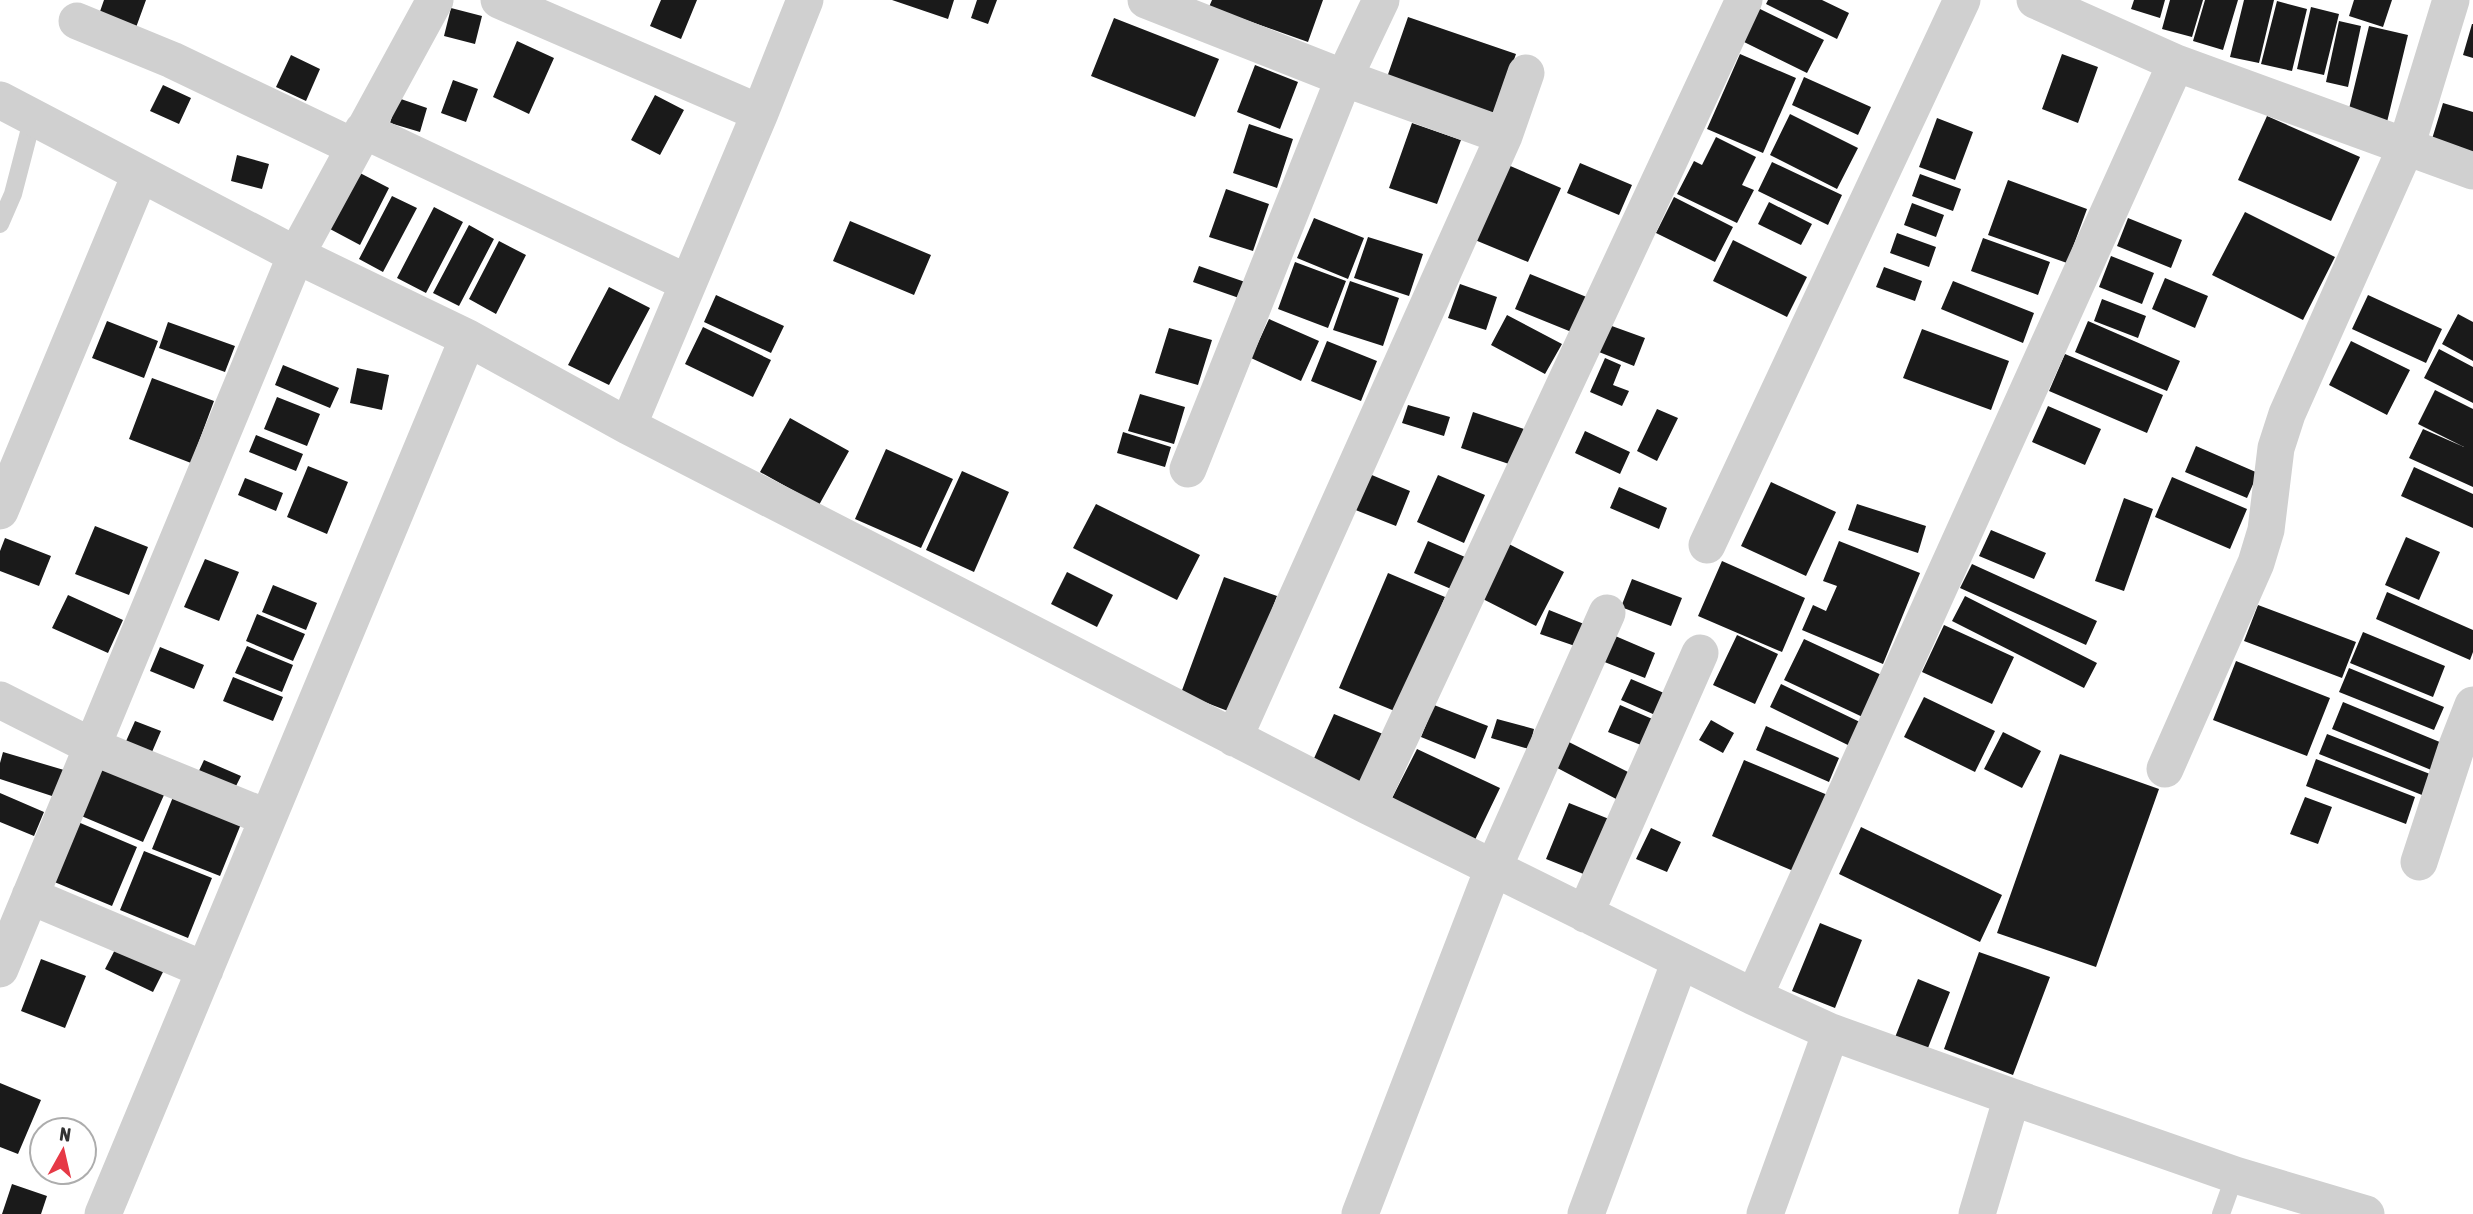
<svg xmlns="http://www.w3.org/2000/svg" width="2473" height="1214" font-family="'Asap Condensed',sans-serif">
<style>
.building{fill:#1a1a1a}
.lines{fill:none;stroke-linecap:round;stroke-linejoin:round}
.service{stroke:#d0d0d0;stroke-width:18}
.minor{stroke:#d0d0d0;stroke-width:37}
</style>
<rect width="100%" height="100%" fill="#fff"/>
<!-- building -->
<path class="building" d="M104 0H146L134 33 97 20Z
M661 0H697L681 39 650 26Z
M892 0H954L948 19Z
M977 0H997L988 24 971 18Z
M1212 0H1323L1308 42 1209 7Z
M1768 0H1822L1849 13 1837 39 1766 4Z
M2134 0H2165L2160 18 2131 9Z
M2170 0H2203L2192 37 2162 29Z
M2205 0H2238L2223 50 2193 41Z
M2244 0H2274L2259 63 2230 57Z
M2354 0H2392L2383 27 2349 16Z
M2277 1 2307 9 2292 71 2261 64Z
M2311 7 2339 14 2324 75 2297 69Z
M451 8 482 16 475 44 444 36Z
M1758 8 1824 40 1807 73 1742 41Z
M1408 17 1516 54 1493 119 1385 83Z
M1114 18 1219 59 1195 117 1091 76Z
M2339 21 2361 26 2348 87 2326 82Z
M2472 24H2473V58L2463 55Z
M2369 26 2408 35 2387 122 2348 113Z
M517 41 554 58 529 114 493 97Z
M1740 54 1796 78 1763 153 1707 129Z
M2062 54 2098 67 2078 123 2042 109Z
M291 55 320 69 306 101 276 87Z
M1255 65 1298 82 1280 129 1237 112Z
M1804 77 1871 107 1858 135 1792 105Z
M453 80 478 89 466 122 441 113Z
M163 85 191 98 179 124 150 111Z
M655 95 684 110 660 155 631 140Z
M398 98 427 108 420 132 390 123Z
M2443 103 2473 112V152L2432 139Z
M1790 114 1858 148 1837 189 1770 155Z
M2267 116 2360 157 2331 221 2238 180Z
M1937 118 1973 132 1955 180 1919 167Z
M1412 123 1461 140 1437 204 1389 188Z
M1249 124 1293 139 1277 188 1233 173Z
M1716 137 1756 157 1742 185 1754 190 1737 223 1677 194 1694 161 1702 165Z
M237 155 269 164 262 189 231 181Z
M1772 162 1842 195 1828 225 1758 191Z
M1580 163 1632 185 1619 215 1567 193Z
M1508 165 1561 188 1528 262 1475 240Z
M360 173 389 188 360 245 330 229Z
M1920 174 1961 189 1953 211 1912 196Z
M2008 180 2087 209 2067 263 1988 235Z
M1226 189 1269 204 1253 251 1209 237Z
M392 196 417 208 383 272 359 259Z
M1674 197 1733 227 1715 262 1656 233Z
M1769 202 1812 224 1801 245 1758 224Z
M1912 203 1944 215 1936 237 1904 225Z
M434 207 463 222 426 293 397 278Z
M2245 212 2335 257 2303 320 2212 275Z
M1314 218 1364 238 1348 279 1297 258Z
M2128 218 2182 240 2171 268 2117 246Z
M850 221 931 255 914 295 833 261Z
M469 225 494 239 459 306 433 293Z
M1897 233 1936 247 1929 267 1890 253Z
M1368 237 1423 254 1409 296 1354 278Z
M1983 238 2050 262 2038 295 1971 271Z
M1733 240 1807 277 1787 317 1713 281Z
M499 241 526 255 496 314 469 299Z
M2111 256 2154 273 2142 304 2099 287Z
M1295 262 1346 281 1328 328 1278 309Z
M1199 266 1245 282 1239 298 1193 282Z
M1884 267 1922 281 1915 301 1876 287Z
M1530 274 1589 298 1574 333 1515 309Z
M2165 278 2208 296 2195 328 2152 309Z
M1350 281 1399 298 1383 346 1333 330Z
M1953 281 2034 313 2023 343 1941 309Z
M1460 284 1497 297 1486 330 1448 318Z
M609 287 650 308 609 385 568 365Z
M716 295 784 326 771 353 704 322Z
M2368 295 2442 329 2426 363 2352 329Z
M2102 299 2146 316 2138 338 2094 321Z
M2458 314 2473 322V361L2442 344Z
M1507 315 1562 344 1545 374 1491 345Z
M1269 319 1319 341 1301 381 1251 358Z
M107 321 158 341 144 378 92 358Z
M2088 321 2180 361 2167 391 2075 352Z
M168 322 235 346 225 372 159 348Z
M1609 325 1645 338 1634 366 1599 352Z
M703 327 771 360 753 397 685 364Z
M1169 328 1212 340 1198 385 1155 373Z
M1922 329 2009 361 1991 410 1903 378Z
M1327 341 1377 361 1361 401 1311 381Z
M2351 341 2410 370 2387 415 2329 385Z
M2439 349 2473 367V403L2424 378Z
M2065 354 2163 395 2147 433 2049 391Z
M1605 358 1621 365 1613 385 1629 391 1622 406 1590 392Z
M283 365 339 388 330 408 275 385Z
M357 368 389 375 382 410 350 403Z
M152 378 214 401 191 463 129 439Z
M2435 390 2473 409V487L2409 458 2423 429 2464 447 2418 424Z
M1140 394 1185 407 1174 444 1128 431Z
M277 397 320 414 307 446 264 429Z
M1408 405 1450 417 1444 436 1402 423Z
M2048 406 2101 429 2085 465 2032 442Z
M1657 409 1678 418 1657 461 1637 451Z
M1473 412 1524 429 1512 465 1461 448Z
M790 418 849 451 819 505 760 472Z
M1585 431 1630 452 1620 474 1575 453Z
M1123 432 1171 447 1165 467 1117 453Z
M256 435 303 454 296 471 249 452Z
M2196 446 2258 473 2247 498 2185 472Z
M886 449 953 479 921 548 855 519Z
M308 466 348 482 327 534 287 517Z
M2414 467 2473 494V528L2401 496Z
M962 471 1009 492 974 572 926 550Z
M1367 473 1410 491 1396 526 1353 509Z
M1438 475 1485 495 1464 543 1417 522Z
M2172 477 2247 509 2230 549 2155 517Z
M245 478 283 493 276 511 238 495Z
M1771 482 1836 512 1806 576 1741 546Z
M1619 487 1667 508 1659 529 1610 508Z
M2124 498 2153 509 2124 591 2095 581Z
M1096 504 1200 555 1177 600 1073 548Z
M1857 504 1926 526 1918 553 1848 530Z
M95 526 148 547 129 595 75 574Z
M1991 530 2046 553 2034 579 1979 556Z
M2406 537 2440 552 2419 600 2385 585Z
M5 538 51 556 39 586 0 571V551Z
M1428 541 1472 560 1458 592 1414 573Z
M1839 541 1920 573 1883 664 1802 630 1813 605 1826 611 1837 586 1823 581Z
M1505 542 1564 572 1536 626 1477 596Z
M205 559 239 572 219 621 184 607Z
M1722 561 1805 598 1782 652 1698 616Z
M1972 564 2097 621 2086 645 1960 588Z
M1067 572 1113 595 1097 627 1051 604Z
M1388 573 1445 597 1397 712 1339 688Z
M1224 577 1277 596 1233 713 1181 693Z
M1632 579 1682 598 1671 626 1621 607Z
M273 585 317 603 306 630 262 612Z
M2387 592 2473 630V652L2470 660 2376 619Z
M68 595 123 620 108 653 52 628Z
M1965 596 2097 663 2084 688 1952 621Z
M2258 605 2356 642 2342 678 2244 641Z
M1549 610 1584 624 1575 646 1540 634Z
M257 614 305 634 293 661 246 641Z
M1944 625 2014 657 1992 704 1922 672Z
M2363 632 2445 666 2433 697 2350 663Z
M1613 635 1655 653 1645 678 1602 661Z
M1737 635 1778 654 1755 704 1713 685Z
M1804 639 1888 678 1869 720 1784 680Z
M247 646 293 665 282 692 235 673Z
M160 647 204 665 194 689 150 671Z
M2236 661 2330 698 2307 756 2213 720Z
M2349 668 2444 707 2434 730 2339 692Z
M233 677 283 697 273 721 223 701Z
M1631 679 1671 696 1662 718 1621 700Z
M1781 684 1864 724 1852 747 1770 707Z
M1924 697 1995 731 1975 772 1904 737Z
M2343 702 2447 745 2436 772 2332 729Z
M1434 705 1488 726 1475 759 1421 737Z
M1620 705 1657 721 1646 747 1608 732Z
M1334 714 1383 734 1361 786 1311 765Z
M1497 719 1534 729 1529 749 1491 738Z
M1711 720 1734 733 1723 753 1699 740Z
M135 721 161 731 149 759 123 748Z
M1766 726 1839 758 1829 782 1756 750Z
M2003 732 2041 751 2022 788 1984 769Z
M2327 734 2430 774 2422 795 2319 754Z
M1559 737 1632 774 1618 800 1546 762Z
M1417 749 1500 788 1472 846 1388 806Z
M3 752 64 770 55 797 0 779V763Z
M2060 754 2159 789 2096 967 1997 933Z
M103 759 168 786 143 842 79 815Z
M2316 759 2415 797 2406 824 2306 786Z
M204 760 241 776 234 790 197 775Z
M1744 760 1830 796 1798 873 1712 836Z
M0 793 44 812 34 836 0 822Z
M173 797 241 824 220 876 152 849Z
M2305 797 2332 807 2318 844 2290 834Z
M1569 803 1609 819 1586 875 1546 859Z
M78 822 137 847 112 906 52 881Z
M1861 827 2002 895 1980 942 1839 874Z
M1651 828 1681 842 1667 872 1636 859Z
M144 851 212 878 188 938 120 910Z
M1820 923 1862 940 1835 1008 1792 991Z
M121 938 168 962 153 992 105 969Z
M1979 952 2050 977 2013 1075 1944 1049Z
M41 959 86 976 65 1028 21 1011Z
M1918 979 1950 992 1926 1053 1894 1040Z
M0 1083 41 1100 18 1154 0 1147Z
M12 1184 47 1196 41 1214H2Z"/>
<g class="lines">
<!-- service -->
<path class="service" d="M0 224 13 194 33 117
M2221 1214 2235 1175"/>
<!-- minor -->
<path class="minor" d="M499 0 760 113
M1146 0 1344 78 1504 136 1234 738
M2035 0 2176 63 2473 171
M77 21 172 60 354 147
M0 100 296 255 468 338 628 426 1368 806 1754 997 1831 1032 2012 1097 2235 1175 2366 1214
M363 130 688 283
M1504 136 1526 73
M628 426 760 113 805 0
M1188 469 1344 78 1381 0
M0 511 140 175
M1707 545 1962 0
M0 700 91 746 268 818
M2165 769 2256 563 2266 530 2276 448 2287 414 2406 147 2451 0
M1368 806 1744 0
M2419 862 2457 746 2473 705
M30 896 205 970
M1585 914 1700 653
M0 969 296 255 435 0
M1754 997 2176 63
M103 1214 468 338
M1360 1214 1493 869 1607 613
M1586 1214 1680 961
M1765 1214 1831 1032
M1977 1214 2012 1097"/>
</g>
<!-- north arrow -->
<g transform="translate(63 1151) rotate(8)"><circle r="33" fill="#ffffff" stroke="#adadad" stroke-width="2"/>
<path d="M0-5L12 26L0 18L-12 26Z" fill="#e63946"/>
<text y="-10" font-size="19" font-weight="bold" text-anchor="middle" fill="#333333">N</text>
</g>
</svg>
